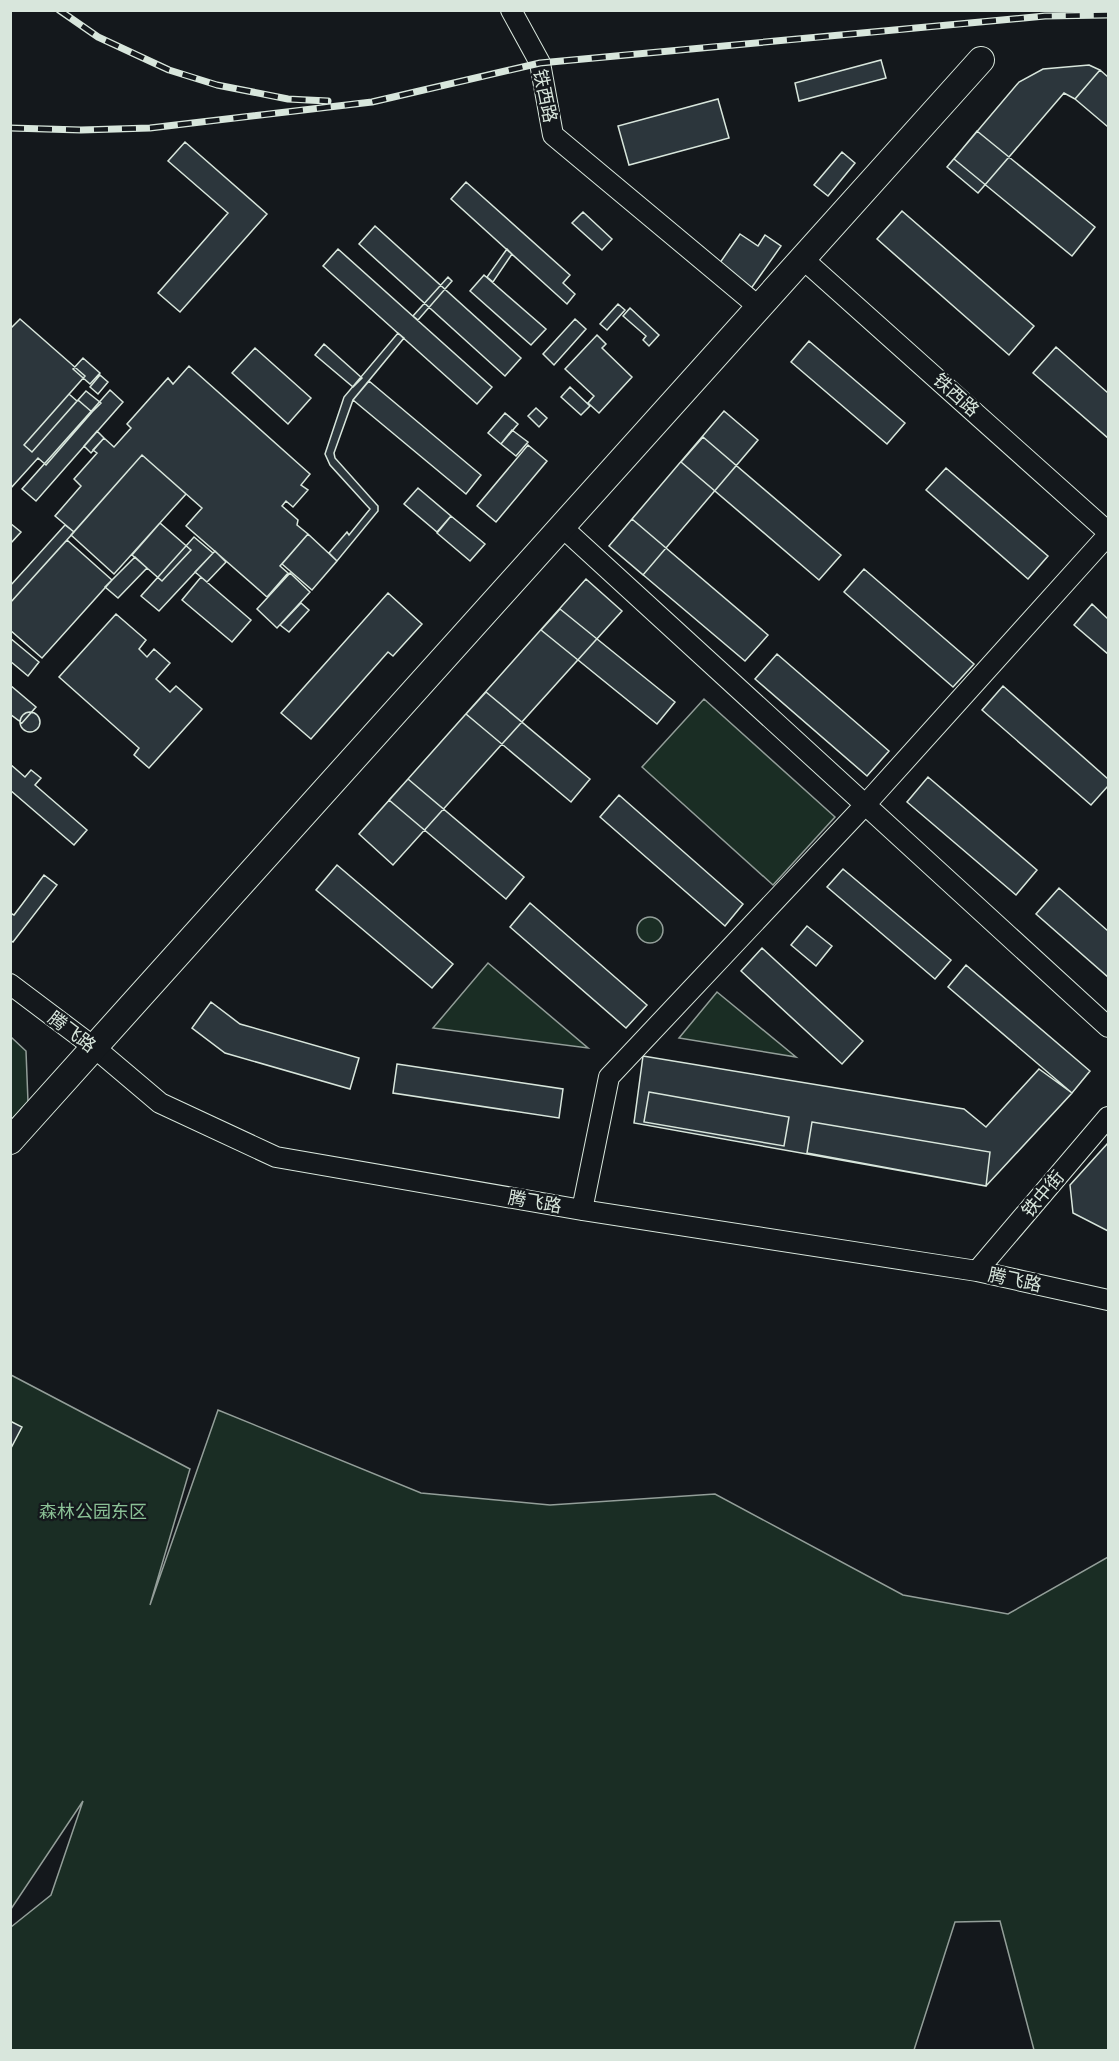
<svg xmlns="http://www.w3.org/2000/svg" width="1119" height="2061" font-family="'Varela Round','Noto Sans SC',sans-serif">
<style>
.green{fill:#1a2d24;stroke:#939e99;stroke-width:1.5}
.building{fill:#2c363c;stroke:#d8e6dc;stroke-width:1.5}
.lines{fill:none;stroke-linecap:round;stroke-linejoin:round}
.minor-casing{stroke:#d8e6dc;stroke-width:22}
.major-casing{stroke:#d8e6dc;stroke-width:28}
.minor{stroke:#14181c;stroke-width:20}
.major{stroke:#14181c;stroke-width:26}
.rail-casing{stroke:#d8e6dc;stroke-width:7}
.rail{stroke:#14181c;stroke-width:4.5;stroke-dasharray:14;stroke-linecap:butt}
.labels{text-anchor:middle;stroke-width:4.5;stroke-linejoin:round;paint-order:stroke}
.street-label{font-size:18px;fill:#d8e6dc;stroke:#14181c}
.park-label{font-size:18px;fill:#8ac095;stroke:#14181c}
</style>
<rect width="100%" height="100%" fill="#14181c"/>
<!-- green -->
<path class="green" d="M704 699 835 817 773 885 642 767Z
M637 930a13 13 0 1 1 26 0a13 13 0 1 1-26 0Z
M488 963 588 1048 433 1028Z
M717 992 796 1057 679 1038Z
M11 1037 26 1051 28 1102 11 1120Z
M11 1375 190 1469 150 1605 218 1410 421 1493 550 1505 715 1494 903 1595 1008 1614 1108 1557V2050H1034L1000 1921 955 1922 914 2050H11V1927L51 1895 83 1801 11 1909Z"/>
<!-- building -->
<path class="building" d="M881 60 886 78 799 101 795 83Z
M1089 65 1100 70 1075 99 1064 93 978 193 947 167 1019 82 1043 69Z
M1100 70 1108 77V127L1075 99Z
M718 99 729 138 629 165 618 126Z
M977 131 1095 227 1072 256 954 159Z
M185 142 267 214 180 312 158 293 228 213 168 161Z
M842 152 855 163 828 196 814 185Z
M466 182 570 275 563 283 575 294 567 304 451 199Z
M902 211 1034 326 1009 355 877 239Z
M583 212 612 239 602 250 572 223Z
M375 226 521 358 505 376 359 244Z
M740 234 758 246 765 235 781 246 750 290 717 267Z
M338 249 492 387 477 404 323 266Z
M507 249 512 254 493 282 487 277Z
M484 275 546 329 531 345 470 291Z
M448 277 452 281 418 320 413 316Z
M618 304 625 310 607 330 600 324Z
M630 308 659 335 649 346 643 340 646 336 623 316Z
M20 319 85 376 24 445 32 452 78 400 92 412 46 465 38 458 10 489V329Z
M575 319 586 329 554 365 543 354Z
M398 333 404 338 353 400 334 453 335 458 378 506V511L337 561 329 553 347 532 349 535 370 509 330 465 325 454 344 397Z
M597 335 606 344 602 348 632 377 599 413 588 403 594 396 565 369Z
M809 341 905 423 887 444 791 362Z
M324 344 362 378 353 387 315 355Z
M1056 347 1108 393V438L1033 373Z
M255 348 311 398 288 424 232 373Z
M83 358 100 373 90 384 73 369Z
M189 366 310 474 301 485 308 490 293 507 286 501 282 506 298 520 297 525 308 534 280 566 288 573 267 597 186 526 202 508 142 455 74 532 55 516 81 486 74 479 97 453 93 450 104 438 114 447 131 428 127 424 168 378 173 384Z
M100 375 108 382 98 394 90 387Z
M369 381 481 475 466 494 353 400Z
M570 387 590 406 581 415 561 397Z
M110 390 123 402 36 501 22 489Z
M86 391 101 403 92 412 78 400Z
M69 394 77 401 32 452 24 445Z
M536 408 547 418 539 427 528 416Z
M724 411 758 440 643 575 609 546Z
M505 413 518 424 501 444 488 433Z
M512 430 528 442 516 456 501 444Z
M97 431 104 438 91 453 84 446Z
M703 437 841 555 819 580 681 462Z
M528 445 547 461 496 522 477 506Z
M142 455 186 494 114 574 71 535Z
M946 468 1048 556 1028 579 926 490Z
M418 488 451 516 437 532 404 504Z
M451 516 485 544 470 561 437 533Z
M632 519 768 635 745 661 609 546Z
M10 523 21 532 10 544Z
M160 523 191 550 162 581 132 555Z
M65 525 74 532 10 603V586Z
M308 534 337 561 312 590 282 564Z
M194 537 213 553 159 611 141 596Z
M67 540 112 580 42 658 10 630V603Z
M215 551 226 562 207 582 195 572Z
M135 557 147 568 118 598 105 587Z
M864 569 974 664 953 687 844 592Z
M290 573 310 592 277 628 257 609Z
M201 577 251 620 232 642 182 600Z
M586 579 622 611 393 865 359 834Z
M388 593 422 624 393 656 388 652 311 739 281 713Z
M301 603 309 610 289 632 280 625Z
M1092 604 1108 619V654L1074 625Z
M560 609 675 702 657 724 541 630Z
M116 614 146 640 139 649 147 657 154 649 170 663 156 679 170 692 176 686 202 709 149 768 134 755 139 748 59 677Z
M10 638 39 662 28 676 10 661Z
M777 654 889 751 867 776 755 679Z
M10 685 36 707 22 723 10 714Z
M1003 686 1108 779V786L1091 805 982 710Z
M486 692 590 779 571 802 466 714Z
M20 722a10 10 0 1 1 20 0a10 10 0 1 1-20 0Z
M10 764 25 777 31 770 41 778 35 785 87 830 74 845 10 790Z
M928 777 1037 870 1016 895 907 802Z
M408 779 524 877 506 899 389 800Z
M619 795 743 904 725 926 600 817Z
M337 865 453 964 432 988 316 890Z
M843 869 951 960 935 979 827 887Z
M44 875 57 885 13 942 10 940V913L14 915Z
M1059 888 1108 931V977L1036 914Z
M530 903 647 1005 626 1028 510 927Z
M807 926 832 946 816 966 791 945Z
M762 948 863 1041 842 1064 741 971Z
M966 965 1090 1071 1072 1093 948 987Z
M211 1002 240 1024 359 1058 350 1089 225 1053 192 1028Z
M643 1056 964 1109 986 1127 1039 1069 1072 1093 986 1186 634 1123Z
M397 1064 563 1089 559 1118 393 1093Z
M649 1092 789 1117 784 1146 644 1122Z
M812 1122 990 1152 986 1186 807 1153Z
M1108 1143V1231L1073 1213 1070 1185Z
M10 1421 22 1427 10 1450Z"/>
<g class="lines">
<defs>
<path id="minor" d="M511 10 540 63 553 135 759 307
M803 259 1108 532
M562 527 1108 1027
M10 984 95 1048 160 1103 276 1157 582 1210 977 1271 1108 1300
M582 1210 609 1077 865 805 1108 535
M977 1271 1108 1117"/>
<path id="major" d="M10 1141 981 60"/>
</defs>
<!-- minor casing -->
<use href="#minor" class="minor-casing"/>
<!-- major casing -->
<use href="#major" class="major-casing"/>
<!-- minor -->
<use href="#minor" class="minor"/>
<!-- major -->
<use href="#major" class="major"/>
<defs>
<path id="rail" d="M59 10 98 37 169 70 217 85 288 99 328 101
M10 128 81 130 150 128 372 102 540 63 1045 16 1108 15"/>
</defs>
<!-- rail casing -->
<use href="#rail" class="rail-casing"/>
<!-- rail -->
<use href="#rail" class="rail"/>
</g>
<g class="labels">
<!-- street labels -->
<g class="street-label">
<text transform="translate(545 96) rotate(78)" y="6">铁西路</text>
<text transform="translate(956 395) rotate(42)" y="6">铁西路</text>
<text transform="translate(72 1032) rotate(37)" y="6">腾飞路</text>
<text transform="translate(1043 1194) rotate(-50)" y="6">铁中街</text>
<text transform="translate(535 1202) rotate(10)" y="6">腾飞路</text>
<text transform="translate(1015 1280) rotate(12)" y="6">腾飞路</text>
</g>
<!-- park labels -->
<g class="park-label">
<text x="93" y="1518">森林公园东区</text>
</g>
</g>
<!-- border -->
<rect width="1119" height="2061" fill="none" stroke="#d8e6dc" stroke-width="24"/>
</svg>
